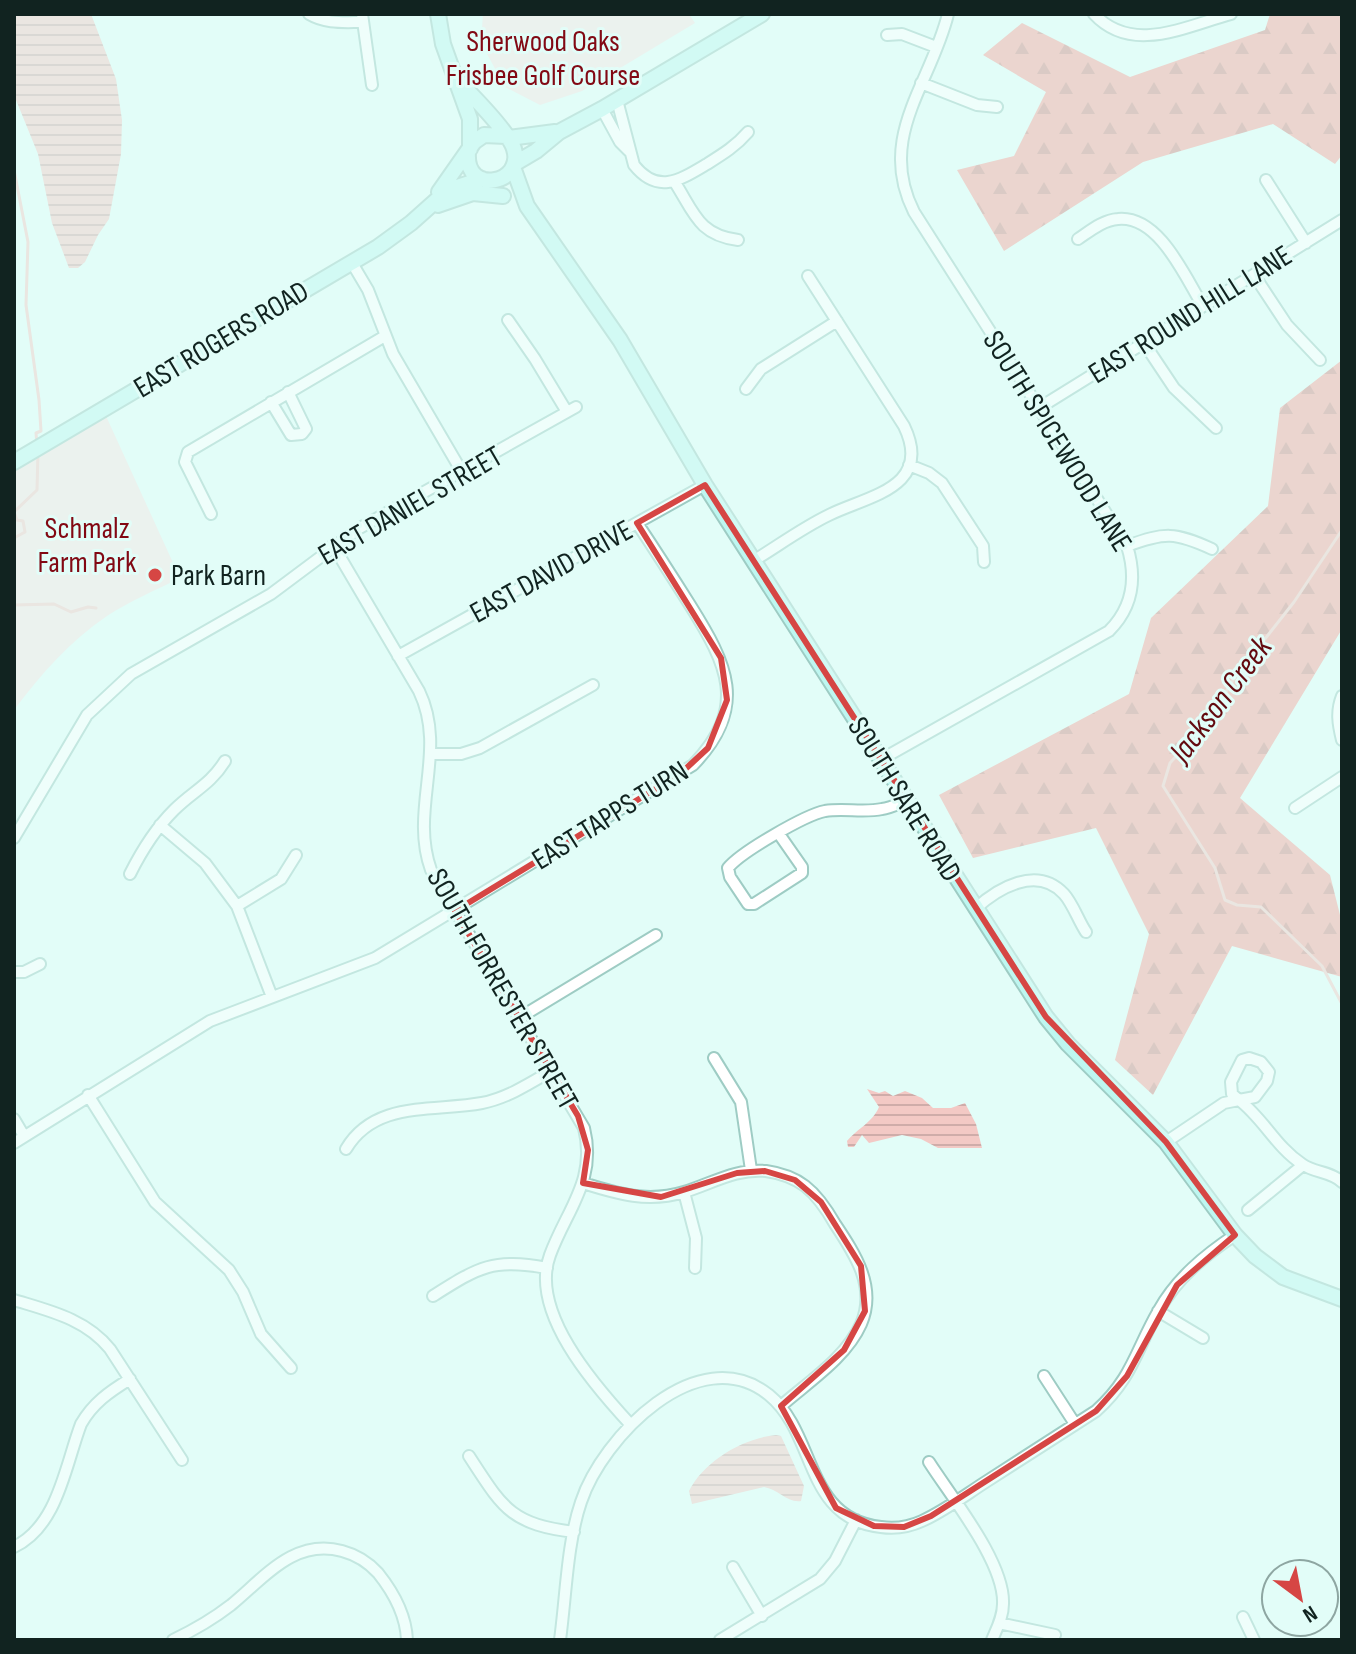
<svg xmlns="http://www.w3.org/2000/svg" width="1356" height="1654" font-family="'Sofia Sans Condensed',sans-serif">
<style>
.forest{fill:url(#forest-firs)}
.park{fill:#f5e4e3}
.water{fill:url(#water-rules)}
.lines{fill:none;stroke-linecap:round;stroke-linejoin:round}
.stream{stroke:#f3c9c5;stroke-width:3}
.minor-casing{stroke:#9eccc4;stroke-width:14}
.secondary-casing{stroke:#9eccc4;stroke-width:18}
.minor{stroke:#fff;stroke-width:10}
.secondary{stroke:#bef6f0;stroke-width:14}
.marked{fill:none;stroke:#d64644;stroke-width:6;stroke-linejoin:round}
.poi-dot{fill:#d64644;stroke:#e2fdf8;stroke-width:3}
.labels{text-anchor:middle;stroke-width:6;stroke-linejoin:round;paint-order:stroke}
.park-label{font-size:30px;fill:#820914;stroke:#e2fdf8}
.street-label{font-size:30px;fill:#112320;stroke:#e2fdf8}
.poi-label{font-size:30px;fill:#112320;stroke:#e2fdf8;text-anchor:start}
.water-label{font-size:32px;font-style:italic;fill:#630a0f;stroke:#e2fdf8}
</style>
<defs>
<pattern id="forest-firs" width="22" height="20" patternUnits="userSpaceOnUse" patternTransform="scale(2)"><rect width="22" height="20" fill="#f5a49d"/><path d="M5 1l3.5 6h-7zM16 11l3.5 6h-7z" fill="#d18d87"/></pattern>
<pattern id="water-rules" width="6" height="5" patternUnits="userSpaceOnUse" patternTransform="scale(2)"><rect width="6" height="5" fill="#f3c9c5"/><path d="M0 2.5h6" fill="none" stroke="#cfaca9"/></pattern>
</defs>
<rect width="100%" height="100%" fill="#e2fdf8"/>
<!-- forest -->
<path class="forest" d="M1270 14H1342V155L1335 164 1273 124 1143 162 1004 251 957 170 1014 156 1046 92 983 55 1022 23 1130 77 1265 30Z
M1342 360V629L1240 798 1330 875 1342 923V977L1232 946 1153 1095 1115 1060 1149 934 1096 828 973 858 939 795 1129 694 1151 618 1268 506 1280 408Z"/>
<!-- park -->
<path class="park" d="M483 14H689L695 23 582 91 540 105 505 87 481 43Z
M106 416 180 578C156 590 130 601 107 616 70 641 41 674 14 710V468Z"/>
<!-- water -->
<path class="water" d="M14 14H91L116 79 122 120 121 154 109 219 98 235 85 262 78 268H69L52 223 38 154 14 95Z
M867 1089 879 1093 885 1091 893 1096 905 1091 922 1098 933 1108H951L965 1103 976 1124 982 1148H938L921 1139 902 1135 869 1143 862 1135 854 1147H848L847 1141C858 1128 872 1123 879 1107Z
M776 1435 781 1436 804 1486 801 1501C787 1503 778 1489 764 1487L692 1504 689 1491C704 1461 743 1438 776 1435Z"/>
<g class="lines">
<!-- stream -->
<path class="stream" d="M14 170 28 242 26 305 39 400 41 431 36 433 37 445
M14 512 37 490 38 452
M14 512 17 520 23 521 25 532 14 538
M1342 530 1294 602 1235 677 1208 721 1170 763 1163 786 1215 868 1225 900 1237 905 1261 907 1322 966 1342 1004
M14 605 54 604 71 612 88 607 96 608"/>
<defs>
<path id="minor" d="M309 14C326 24 343 22 362 22
M362 14 372 85
M1094 14C1132 55 1186 26 1231 14
M887 35 902 34 936 47
M921 83 977 105 997 107
M617 100 634 165C658 195 680 180 707 164 723 154 736 146 748 132
M602 109 620 142 629 151
M1266 180 1306 243
M674 181C694 212 698 235 738 240
M1078 239C1090 231 1103 220 1118 219 1159 215 1185 277 1203 306
M352 263 368 290 393 354 462 472
M1254 275 1287 325 1320 360
M508 320 535 359 567 412
M1144 343 1174 388 1216 428
M746 389 761 369 837 321
M271 402 291 435 302 434 306 429 288 392
M1039 408 1342 220
M909 465 929 473 942 483 983 546 984 562
M211 514 185 462 188 452 385 336
M333 545 419 691C448 751 409 809 431 870L584 1128C597 1180 567 1209 550 1255 529 1311 594 1385 630 1424
M1127 546C1165 532 1175 532 1212 549
M753 561C778 546 802 528 829 515 867 496 934 488 904 426L808 276
M398 656 705 485
M1342 696C1336 711 1338 724 1342 740
M431 754H461L480 748 593 685
M880 760 1109 631C1133 607 1137 578 1127 546L914 212C876 137 931 84 948 14
M1295 808 1342 777
M160 825 205 863 237 906 272 997
M779 834 802 867V873L754 904H748L730 877 728 868C741 852 805 815 825 811 844 808 864 813 882 809 890 808 898 804 906 801
M14 838 87 715 131 674 271 594 358 529 576 407
M130 874C142 850 155 829 174 810 193 791 210 785 225 761
M237 906 281 879 296 855
M975 909C998 888 1037 865 1064 894 1073 904 1078 920 1086 932
M14 972H24L40 964
M519 1018 656 935
M714 1058 741 1102 751 1170
M1249 1058 1261 1062 1269 1072 1267 1081 1255 1097 1239 1100 1232 1094 1231 1082 1242 1060Z
M88 1095 155 1202 229 1270 243 1292 261 1334 291 1368
M14 1119 24 1136
M1166 1142 1224 1103 1239 1100C1263 1118 1276 1147 1302 1164 1314 1173 1330 1171 1342 1182
M14 1143 210 1021 375 958 693 765C749 707 727 664 690 605 673 578 655 550 637 523
M346 1149C375 1100 434 1112 482 1103 507 1098 529 1084 551 1071
M583 1183C618 1194 648 1203 684 1192 711 1184 736 1168 766 1171 780 1173 793 1177 805 1186 818 1196 827 1210 835 1224 855 1254 877 1287 861 1324 846 1358 808 1382 781 1406
M684 1192 696 1238 695 1268
M1248 1210 1303 1165
M433 1296C479 1267 492 1258 547 1268
M14 1300C50 1311 86 1319 110 1349L182 1460
M1158 1311 1203 1338
M1044 1376 1075 1424
M469 1456C503 1508 510 1524 574 1532
M929 1462C952 1498 1005 1563 1003 1604 1003 1617 997 1628 992 1640
M14 1547C58 1526 65 1466 81 1424 93 1403 109 1392 130 1379
M733 1567 762 1616
M1243 1617 1254 1640
M999 1623 1055 1635
M173 1640C194 1630 213 1619 231 1605 264 1578 294 1538 342 1551 357 1555 368 1562 378 1573 394 1593 406 1615 407 1640
M560 1640C566 1596 567 1543 581 1502 602 1438 698 1338 769 1395 817 1434 804 1519 881 1527 895 1529 909 1527 922 1521 944 1511 964 1496 984 1483 1021 1459 1059 1435 1096 1411 1133 1378 1136 1349 1159 1310 1177 1278 1205 1255 1235 1235
M720 1640 820 1579 835 1561 856 1520"/>
<path id="secondary" d="M438 14 443 44 470 119V149
M458 81C470 93 510 134 514 149 525 184 465 196 468 153
M509 138 555 132
M514 164 536 151 559 132 602 109 762 14
M513 167 527 206 620 340 705 485 1046 1017 1068 1044 1166 1142 1235 1235 1255 1256 1283 1277 1342 1299
M439 192 474 142 484 135 506 136
M438 205 473 193 503 196
M14 462 378 247 411 223 448 190 482 179"/>
</defs>
<!-- minor casing -->
<use href="#minor" class="minor-casing"/>
<!-- secondary casing -->
<use href="#secondary" class="secondary-casing"/>
<!-- minor -->
<use href="#minor" class="minor"/>
<!-- secondary -->
<use href="#secondary" class="secondary"/>
</g>
<!-- marked area -->
<path d="M0 0H1356V1654H0ZM705 485 1046 1017 1166 1142 1235 1235 1177 1285 1127 1376 1096 1411 931 1516 904 1527 874 1526 836 1508 781 1406 844 1350 865 1311 861 1266 821 1202 795 1180 765 1171 737 1173 661 1197 583 1183 588 1150 578 1116 455 911 680 774 708 748 727 700 721 658 637 523Z" fill="#e2fdf8" fill-opacity=".55" fill-rule="evenodd"/>
<path class="marked" d="M705 485 1046 1017 1166 1142 1235 1235 1177 1285 1127 1376 1096 1411 931 1516 904 1527 874 1526 836 1508 781 1406 844 1350 865 1311 861 1266 821 1202 795 1180 765 1171 737 1173 661 1197 583 1183 588 1150 578 1116 455 911 680 774 708 748 727 700 721 658 637 523Z"/>
<!-- markers -->
<circle class="poi-dot" cx="155" cy="575" r="8"/>
<g class="labels">
<!-- park labels -->
<g class="park-label">
<text x="543" y="51">Sherwood Oaks<tspan x="543" dy="34">Frisbee Golf Course</tspan></text>
<text x="87" y="538">Schmalz<tspan x="87" dy="34">Farm Park</tspan></text>
</g>
<!-- street labels -->
<g class="street-label">
<text transform="translate(1190 314) rotate(-32)" y="10">EAST ROUND HILL LANE</text>
<text transform="translate(221 339) rotate(-31)" y="10">EAST ROGERS ROAD</text>
<text transform="translate(1058 441) rotate(58)" y="10">SOUTH SPICEWOOD LANE</text>
<text transform="translate(410 505) rotate(-30)" y="10">EAST DANIEL STREET</text>
<text transform="translate(551 571) rotate(-29)" y="10">EAST DAVID DRIVE</text>
<text transform="translate(905 799) rotate(58)" y="10">SOUTH SARE ROAD</text>
<text transform="translate(610 815) rotate(-32)" y="10">EAST TAPPS TURN</text>
<text transform="translate(503 989) rotate(60)" y="10">SOUTH FORRESTER STREET</text>
</g>
<!-- poi labels -->
<g class="poi-label">
<text x="171" y="585">Park Barn</text>
</g>
<!-- water labels -->
<g class="water-label">
<text transform="translate(1220 699) rotate(-53)" y="11">Jackson Creek</text>
</g>
</g>
<!-- border -->
<rect width="1356" height="1654" fill="none" stroke="#112320" stroke-width="32"/>
<!-- north arrow -->
<g transform="translate(1300 1598) rotate(148)"><circle r="38" fill="#e2fdf8" stroke="#8ea6a2" stroke-width="2"/>
<path d="M0-6L14 30L0 20L-14 30Z" fill="#d64644"/>
<text y="-12" font-size="22" font-weight="bold" text-anchor="middle" fill="#112320">N</text>
</g>
</svg>
